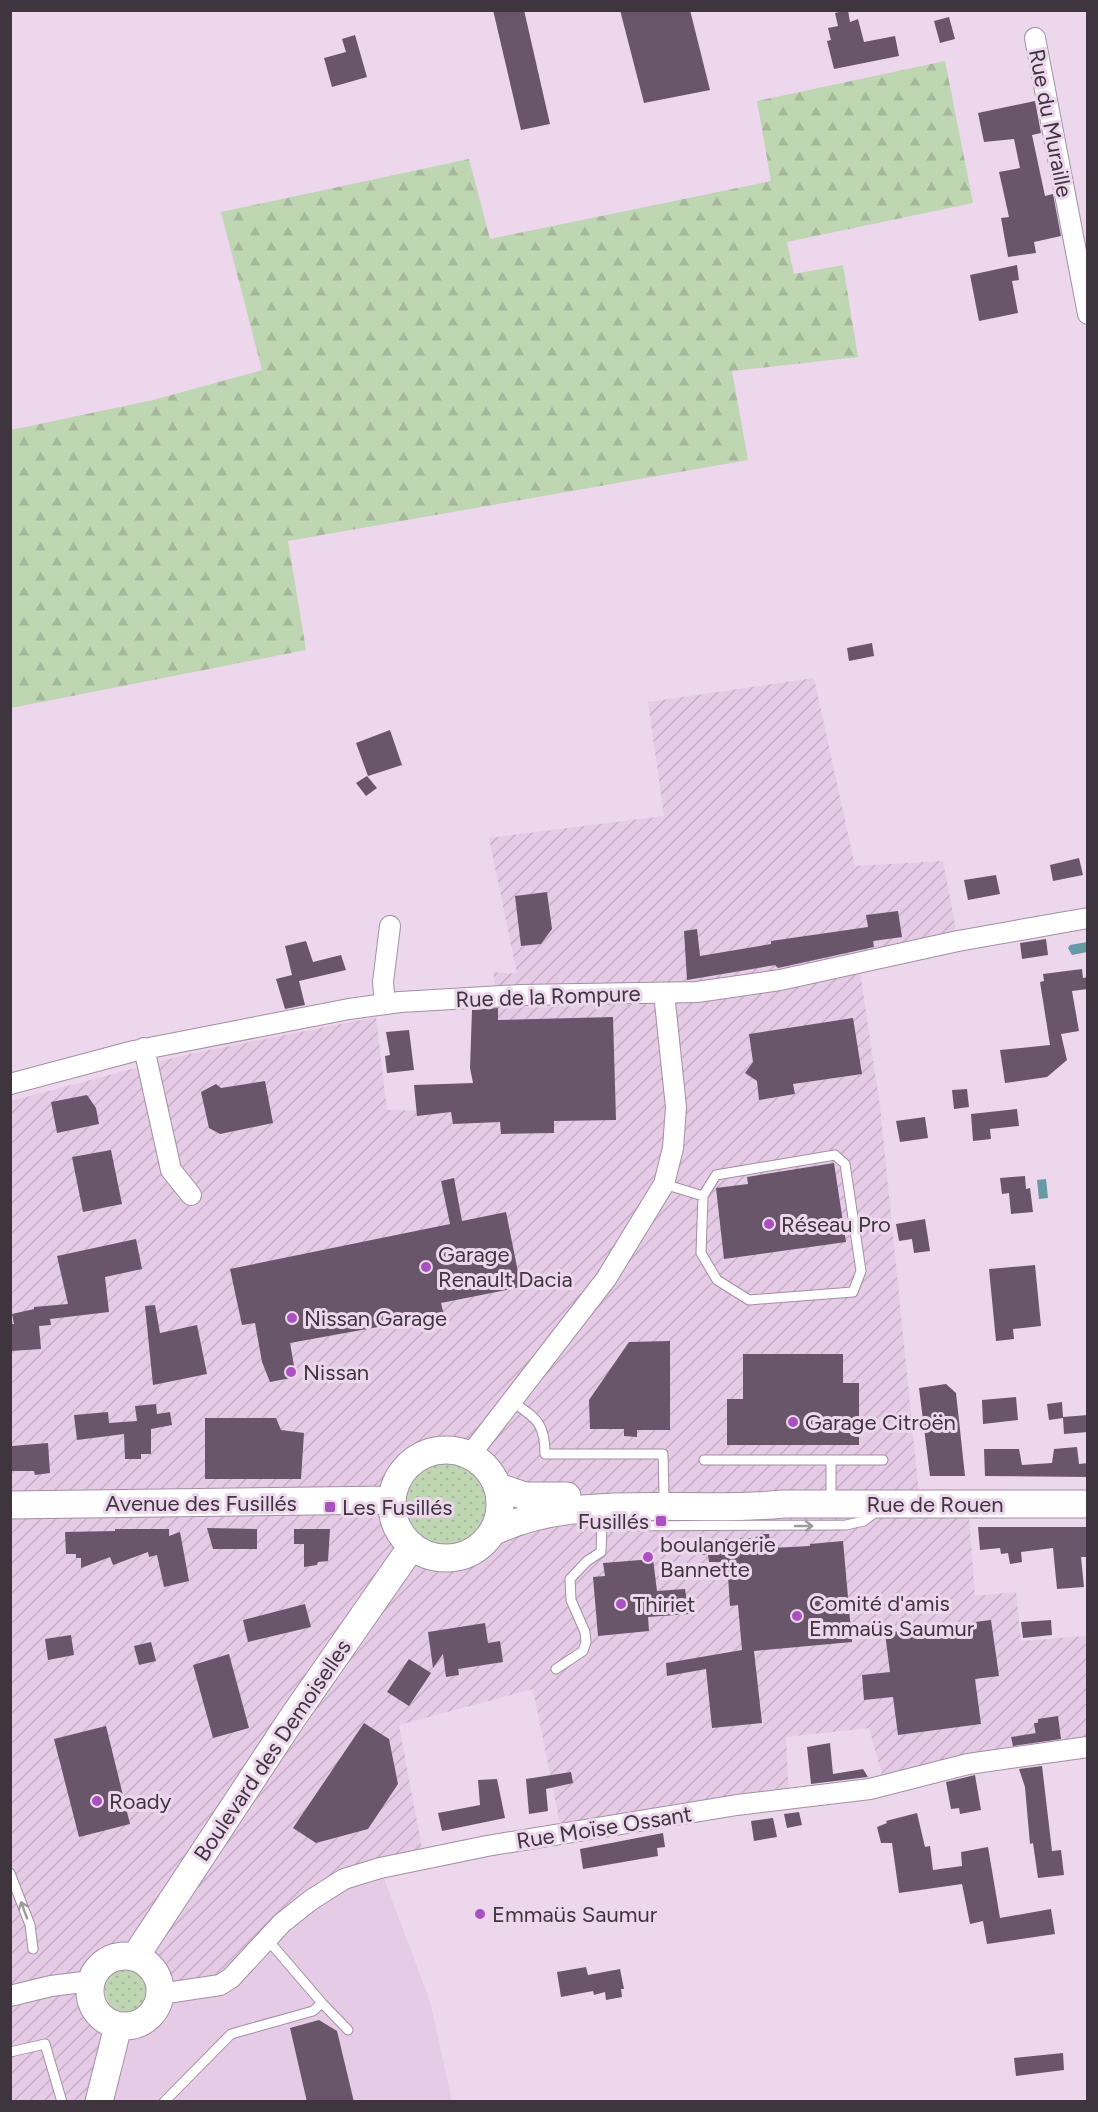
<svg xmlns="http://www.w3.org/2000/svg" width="1098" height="2112" font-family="Figtree,sans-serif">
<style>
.built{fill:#e6cbe7}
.industrial{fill:url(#industrial-furrows)}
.grass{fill:url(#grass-dots)}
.forest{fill:url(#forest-firs)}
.water{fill:#679aa4}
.building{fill:#69566a}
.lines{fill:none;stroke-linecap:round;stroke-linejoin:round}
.lane-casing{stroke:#a38ea4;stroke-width:11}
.street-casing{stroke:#a38ea4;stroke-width:22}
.secondary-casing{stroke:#a38ea4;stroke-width:29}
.lane{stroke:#fff;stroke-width:9}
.street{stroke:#fff;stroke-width:20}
.secondary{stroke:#fff;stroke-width:27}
.oneway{stroke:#9e9a9e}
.poi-dot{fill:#a951be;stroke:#edd7ed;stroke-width:2}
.labels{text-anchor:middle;stroke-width:6;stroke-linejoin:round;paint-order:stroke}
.street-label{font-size:22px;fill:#3e353e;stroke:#edd7ed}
.poi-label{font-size:22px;fill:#3e353e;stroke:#edd7ed;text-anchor:start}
</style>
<defs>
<pattern id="industrial-furrows" width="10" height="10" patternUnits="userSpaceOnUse" patternTransform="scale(1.5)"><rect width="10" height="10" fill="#e6cbe7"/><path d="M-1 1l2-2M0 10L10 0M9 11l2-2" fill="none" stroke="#c6afc7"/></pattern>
<pattern id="grass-dots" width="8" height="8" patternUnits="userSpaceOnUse" patternTransform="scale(1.5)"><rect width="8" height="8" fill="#bfd6b3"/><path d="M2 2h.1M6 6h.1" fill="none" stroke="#a5b89b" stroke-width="1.8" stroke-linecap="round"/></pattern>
<pattern id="forest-firs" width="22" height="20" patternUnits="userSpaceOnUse" patternTransform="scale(1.5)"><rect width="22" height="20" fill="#bfd6b3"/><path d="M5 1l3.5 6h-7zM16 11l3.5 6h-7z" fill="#a5b89b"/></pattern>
</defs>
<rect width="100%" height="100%" fill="#edd7ed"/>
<!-- built -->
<path class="built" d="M380 1868 430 2001 452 2101 99 2102 118 2026H133L144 2021 153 2013 159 2002 282 1923Z"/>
<!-- industrial -->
<path class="industrial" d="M814 678 855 866 943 861 958 941 859 965 880 1106 920 1504H968L975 1596 1016 1592 1021 1641 1087 1636V1747L885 1786 869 1728 786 1737 789 1799 562 1834 533 1689 399 1725 424 1859 344 1879 231 1978 160 1994 157 1976 147 1963 135 1957 119 1956 104 1962 96 1971 89 1993 94 2009 112 2024 99 2101 11 2102V1101L189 1054 376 1017 387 1110 498 1112V1007L493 972 517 974 489 838 664 816 648 702Z"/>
<!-- grass -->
<path class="grass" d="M406 1504a40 40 0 1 1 80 0a40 40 0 1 1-80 0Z
M105 1990a23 23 0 1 1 46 0a23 23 0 1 1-46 0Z"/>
<!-- forest -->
<path class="forest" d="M945 61 973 203 787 242 794 274 843 265 858 357 732 371 748 460 288 541 306 650 11 708V430L153 400 262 370 221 212 469 159 490 239 771 181 757 101Z"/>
<!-- water -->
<path class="water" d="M1087 942V952L1072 955 1068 948 1070 945Z
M1046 1179 1048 1198 1039 1199 1037 1180Z"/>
<!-- building -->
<path class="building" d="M493 10H524L550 124 521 130Z
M620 10H690L710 90 644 103Z
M848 10 850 22 858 19 864 42 895 36 899 56 834 69 827 41 831 40 828 28 838 26 835 13Z
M949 17 955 39 940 43 934 21Z
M355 35 367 77 332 87 324 58 346 52 342 39Z
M1035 101 1041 133 1032 135 1045 196 1053 194 1061 236 1034 242 1036 253 1008 257 1001 218 1009 217 999 172 1020 168 1014 139 984 142 978 113Z
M1017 265 1019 280 1012 281 1018 313 979 321 970 275Z
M872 643 874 656 849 661 847 648Z
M390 730 402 765 368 776 356 743Z
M367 776 377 788 366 796 356 783Z
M1079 858 1083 875 1053 881 1050 865Z
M996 875 1000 894 968 900 964 880Z
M547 892 552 929 541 944 521 946 515 896Z
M898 911 902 937 873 941 874 947 778 968 775 965 687 980 684 931 697 929 700 956 771 944V941L868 927 866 915Z
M1046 939 1048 955 1022 959 1020 943Z
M306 941 313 962 341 955 346 970 299 981 305 1005 285 1009 276 979 292 975 285 946Z
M1082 969 1083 978 1088 977V989L1072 991 1079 1031 1061 1034 1067 1060 1047 1077 1005 1083 1000 1050 1050 1045 1040 982 1044 981 1043 974Z
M498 1008V1020L613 1017 616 1120 554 1121V1133L501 1134 500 1122 453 1124 451 1112 417 1116 414 1085 473 1083 470 1068 472 1010Z
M853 1018 862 1074 793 1084 795 1094 759 1100 757 1081 745 1073 753 1062 749 1034Z
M409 1030 414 1070 387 1073 385 1056 390 1055 386 1032Z
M265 1081 273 1123 220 1134 209 1128 201 1092 216 1084 221 1088Z
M967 1089 969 1107 954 1109 952 1090Z
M87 1095 96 1108 99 1124 57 1133 51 1102Z
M1017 1109 1019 1126 990 1129 991 1139 973 1141 971 1114Z
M925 1117 928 1138 900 1142 896 1121Z
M111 1150 122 1204 83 1212 72 1157Z
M834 1163 846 1242 724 1259 716 1188 748 1184 747 1177Z
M1025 1176 1026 1189 1030 1188 1033 1212 1011 1214 1009 1193 1002 1194 1000 1178Z
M454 1178 462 1221 506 1212 521 1287 441 1303 444 1315 290 1343 296 1377 270 1382 262 1362 255 1323 242 1325 230 1269 450 1224 441 1181Z
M925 1219 930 1251 914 1253 912 1239 899 1241 896 1224Z
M136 1239 142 1269 105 1277 109 1312 50 1319 51 1325 39 1326 41 1349 11 1351 10 1324H14L12 1314 34 1309V1307L68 1304 57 1256Z
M1035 1265 1041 1326 1013 1329 1014 1339 996 1341 989 1269Z
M155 1305 160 1333 197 1325 207 1374 153 1385 145 1306Z
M670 1341V1430H637V1437L624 1436V1429H590L589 1400 629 1342Z
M743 1354H843V1383H859V1445H727V1399H743Z
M946 1384 956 1393 965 1476H930L919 1388Z
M1016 1397 1018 1420 983 1424 982 1400Z
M1062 1402 1063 1417 1088 1415V1432L1064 1434 1063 1418 1049 1420 1047 1404Z
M156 1404 157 1414 170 1412 172 1425 151 1429V1454H141V1459H125L124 1434 77 1440 74 1415 108 1412 109 1423 137 1421 135 1406Z
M205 1418H276L281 1430 304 1433 301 1479H205Z
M48 1443 50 1473 35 1475 34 1471H10L12 1446Z
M1077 1447 1079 1464 1088 1463V1477L985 1476 984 1449H1019L1022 1465 1052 1463 1054 1449Z
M978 1527H1088V1557H1081L1084 1587 1057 1589 1053 1548 1021 1552 1022 1562 1010 1564 1008 1553 1001 1554 1000 1548 980 1550Z
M207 1528 257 1529V1549H213Z
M115 1529H169V1536L180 1532 189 1581 164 1587 157 1555 149 1557 148 1552 113 1565 110 1557 81 1568V1558H76V1554H66L65 1532 115 1531Z
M294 1529H330L328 1561 318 1562 317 1565 304 1567V1544H294Z
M761 1534H769L771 1548 810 1546V1544L843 1541 852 1642 754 1651 762 1723 712 1728 706 1669 667 1676 666 1663 742 1650 738 1605 730 1606 727 1562H709L708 1555H697L696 1540 755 1538Z
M653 1559 657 1591 685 1589 689 1614 648 1617 649 1631 598 1636 593 1577 605 1576 603 1563Z
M305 1604 311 1627 248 1642 243 1620Z
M991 1620 999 1676 975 1679 981 1724 898 1735 893 1697 864 1700 862 1675 890 1672 885 1633Z
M1051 1620 1052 1635 1023 1638 1021 1622Z
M485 1623 488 1643 500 1641 503 1662 458 1669 459 1675 446 1677 443 1654 433 1668 428 1632Z
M71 1635 74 1655 48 1660 45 1639Z
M151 1642 156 1661 139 1665 134 1646Z
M229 1654 249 1728 213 1738 193 1665Z
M409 1659 431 1673 409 1706 387 1692Z
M1058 1716 1061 1739 1013 1746 1011 1737 1036 1733V1736L1034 1723H1038V1719Z
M364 1723 389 1739 398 1784 368 1829 316 1843 293 1828Z
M106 1726 130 1824 79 1837 54 1739Z
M830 1743 833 1774 863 1769 868 1777 811 1784 807 1747Z
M1042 1766 1052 1851 1061 1850 1064 1875 1038 1878 1033 1843 1030 1844 1025 1787 1019 1769Z
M571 1772 573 1783 546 1789 548 1811 529 1814 526 1779Z
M975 1775 981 1810 960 1814 959 1808 951 1809 946 1782Z
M497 1779 505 1818 442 1831 438 1813 480 1805 478 1780Z
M799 1812 802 1825 787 1828 784 1814Z
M917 1813 925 1847 930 1846 933 1870 962 1866 961 1852 988 1847 1000 1918 1051 1909 1055 1934 987 1944 983 1921 970 1924 962 1884 899 1893 892 1843H881L877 1827 887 1823 886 1821Z
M773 1818 777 1837 754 1841 751 1821Z
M663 1833 665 1847 657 1848 658 1856 583 1869 580 1849Z
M586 1967 588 1975 620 1969 624 1989H621L622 1997 606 2000 605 1992 594 1995 593 1991 561 1997 557 1972Z
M319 2020 337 2031 354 2102H307L290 2028Z
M1063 2053 1064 2070 1016 2076 1014 2058Z"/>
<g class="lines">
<defs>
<path id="lane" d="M835 1155 845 1164 861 1271 853 1292 749 1300 717 1280 701 1253 703 1196 716 1175Z
M664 1184 703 1196
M510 1400C535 1418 545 1421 545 1454H663L664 1495 660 1503
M704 1460H883
M831 1460V1502
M590 1512 602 1526 846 1525 864 1521 877 1511
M556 1669 583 1651 586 1642 585 1632 571 1600 570 1579 587 1561 601 1552 602 1526
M10 1873 30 1925 33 1949
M267 1939 322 2003
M10 2052 45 2044 62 2102
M164 2102 231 2034 313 2011 322 2003 348 2030"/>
<path id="street" d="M1035 38 1088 314
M385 1004 383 982 390 926
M144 1048 171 1170 191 1195
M10 1084 134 1051 349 1009 400 1002 521 995 697 992 780 980 958 941 1088 918
M470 1455 606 1279 664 1184 673 1148 676 1107 664 993
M160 1994 220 1985 231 1978 282 1923 311 1900 344 1879 380 1868 487 1846 737 1805 870 1789 968 1764 1088 1747
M10 1996 51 1986 91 1981"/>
<path id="secondary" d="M392 1504a54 54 0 1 1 108 0a54 54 0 1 1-108 0Z
M498 1487 525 1496H567
M10 1505 392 1500
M493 1532C575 1491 691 1514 783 1504H1088
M90 1991a35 35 0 1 1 70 0a35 35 0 1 1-70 0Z
M135 1957 291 1720 412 1546
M99 2102 118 2026"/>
</defs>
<!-- lane casing -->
<use href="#lane" class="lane-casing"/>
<!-- street casing -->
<use href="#street" class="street-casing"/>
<!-- secondary casing -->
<use href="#secondary" class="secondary-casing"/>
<!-- lane -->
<use href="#lane" class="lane"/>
<!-- street -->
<use href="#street" class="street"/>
<!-- secondary -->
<use href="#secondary" class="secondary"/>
</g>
<!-- one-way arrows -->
<defs><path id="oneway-shaft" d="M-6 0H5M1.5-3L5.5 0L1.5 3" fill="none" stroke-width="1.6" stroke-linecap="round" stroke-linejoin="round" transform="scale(1.5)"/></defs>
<g class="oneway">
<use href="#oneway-shaft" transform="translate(804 1526)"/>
<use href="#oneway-shaft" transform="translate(24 1910) rotate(-110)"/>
</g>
<!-- markers -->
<g class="poi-dot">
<circle cx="769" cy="1224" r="6"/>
<circle cx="426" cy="1267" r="6"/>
<circle cx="292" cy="1318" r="6"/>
<circle cx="291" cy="1372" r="6"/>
<circle cx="793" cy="1422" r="6"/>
<rect x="324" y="1501" width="12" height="12" rx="3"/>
<rect x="655" y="1515" width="12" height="12" rx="3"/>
<circle cx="648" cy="1557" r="6"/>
<circle cx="621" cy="1604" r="6"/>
<circle cx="797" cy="1616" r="6"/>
<circle cx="97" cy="1801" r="6"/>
<circle cx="480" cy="1914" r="6"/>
</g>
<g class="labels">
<!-- street labels -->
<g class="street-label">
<text transform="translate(1051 123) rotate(79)" y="8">Rue du Muraille</text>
<text transform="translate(548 996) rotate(-2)" y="8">Rue de la Rompure</text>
<text x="201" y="1511">Avenue des Fusillés</text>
<text x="935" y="1512">Rue de Rouen</text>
<text transform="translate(272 1750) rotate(-56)" y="8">Boulevard des Demoiselles</text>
<text transform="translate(604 1827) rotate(-9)" y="8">Rue Moïse Ossant</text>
</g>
<!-- poi labels -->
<g class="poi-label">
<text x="781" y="1232">Réseau Pro</text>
<text x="438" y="1262">Garage<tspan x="438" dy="25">Renault Dacia</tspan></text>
<text x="304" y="1326">Nissan Garage</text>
<text x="303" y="1380">Nissan</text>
<text x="805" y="1430">Garage Citroën</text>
<text x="342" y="1515">Les Fusillés</text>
<text x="649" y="1529" text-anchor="end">Fusillés</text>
<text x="660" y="1552">boulangerie<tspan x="660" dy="25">Bannette</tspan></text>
<text x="809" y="1611">Comité d'amis<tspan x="809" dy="25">Emmaüs Saumur</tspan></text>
<text x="633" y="1612">Thiriet</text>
<text x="109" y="1809">Roady</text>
<text x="492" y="1922">Emmaüs Saumur</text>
</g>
</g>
<!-- border -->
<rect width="1098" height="2112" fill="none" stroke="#3e353e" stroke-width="24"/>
</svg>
